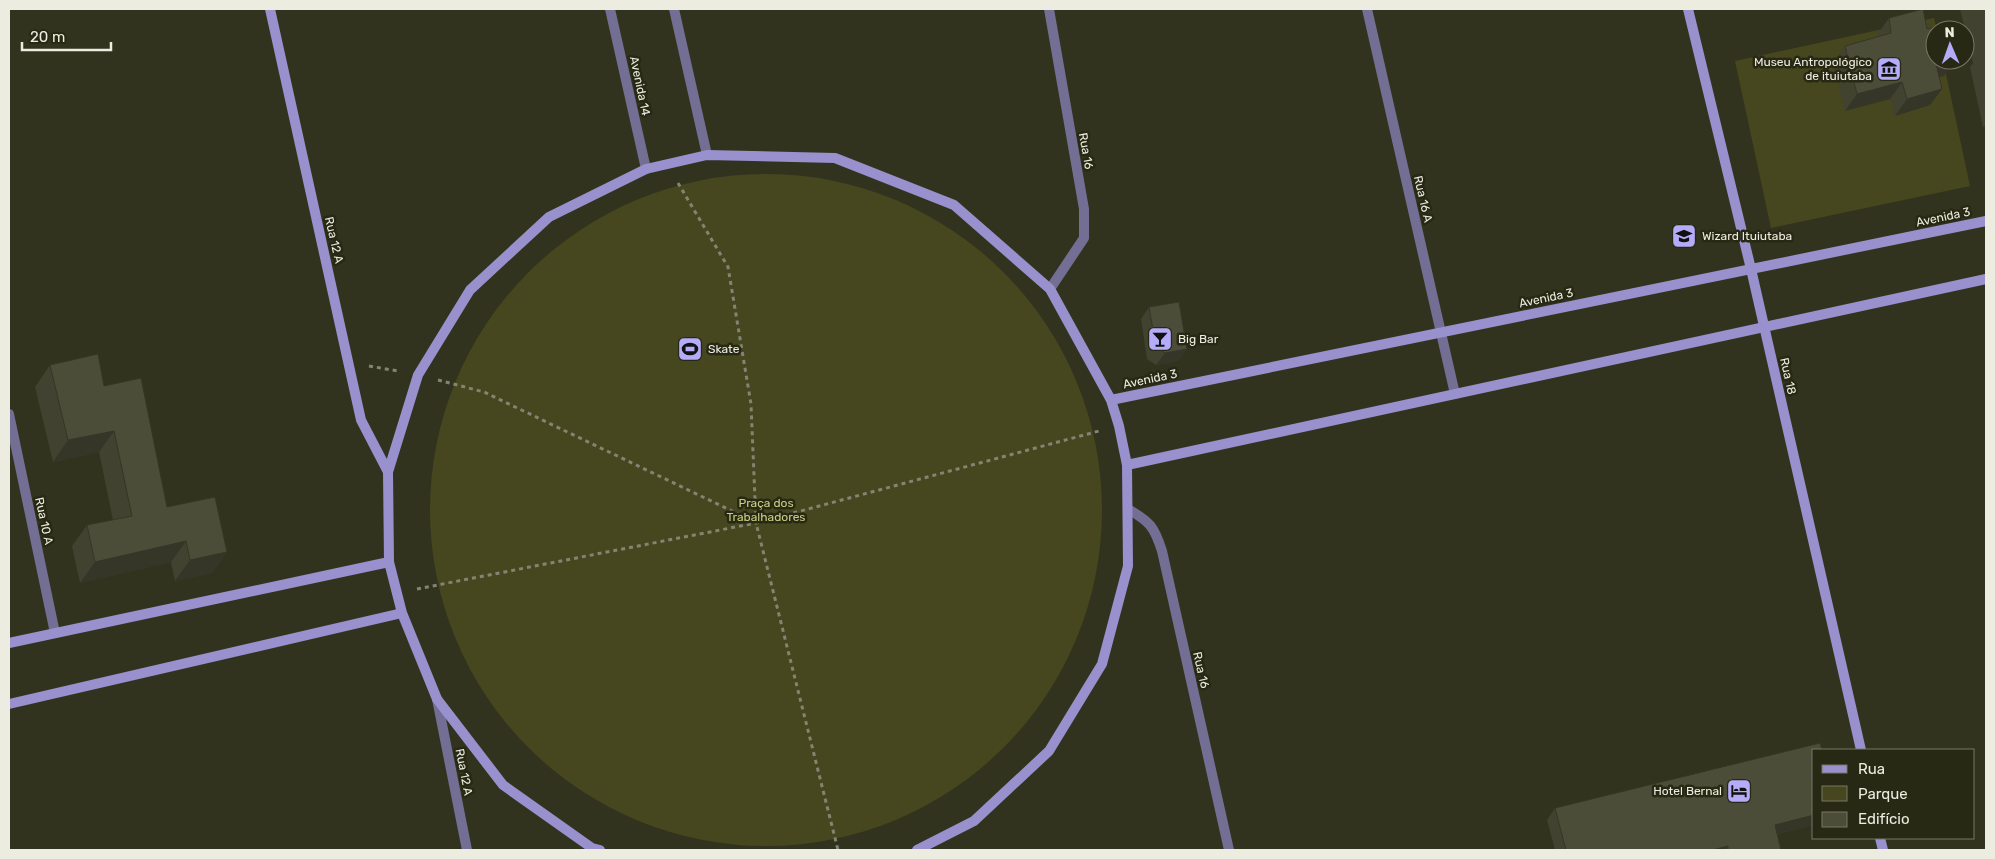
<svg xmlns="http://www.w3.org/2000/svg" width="1995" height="859" font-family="Rubik,sans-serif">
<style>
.green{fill:#46471f}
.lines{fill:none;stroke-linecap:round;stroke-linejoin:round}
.path{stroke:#838472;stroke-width:3;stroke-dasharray:4 4;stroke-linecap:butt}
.street{stroke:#736f94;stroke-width:10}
.secondary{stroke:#9891cd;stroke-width:10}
.wall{fill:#414230}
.shaded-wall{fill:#353627}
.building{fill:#4c4d38;stroke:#353627}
.labels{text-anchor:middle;stroke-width:5;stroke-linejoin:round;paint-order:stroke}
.poi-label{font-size:12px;fill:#ecece0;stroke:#282914;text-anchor:start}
.street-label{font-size:12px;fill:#ecece0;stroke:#282914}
.park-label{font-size:12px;fill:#cbce82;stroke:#282914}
</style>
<rect width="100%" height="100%" fill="#32331e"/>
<!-- green -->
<path class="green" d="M1934 18 1937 30H1935V60H1943L1970 186 1771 228 1735 61Z
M430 510a336 336 0 1 1 672 0a336 336 0 1 1-672 0Z"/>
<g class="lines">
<!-- path -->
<path class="path" d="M678 183 728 267 751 404 756 523 838 850
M369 366 398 371
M438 380 484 392 755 522
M417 589 756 523 1099 431"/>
<!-- street -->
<path class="street" d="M610 9 646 169
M674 9 707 155
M1049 9 1084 209V238L1050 289
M1367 9 1455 394
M9 414 55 633
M1128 509C1150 522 1154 526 1162 551L1229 850
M437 699 467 850"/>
<!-- secondary -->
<path class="secondary" d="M270 9 361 420 388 472
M1688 9 1751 269 1861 750
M1111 400 1986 221
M1127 465 1986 279
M9 643 389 562
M9 704 402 613
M1880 838 1883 850
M600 850 592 848 503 785 437 699 402 613 389 562 388 472 418 375 470 290 549 217 646 169 707 155 835 158 954 205 1050 289 1111 400 1119 426 1127 465 1128 566 1102 664 1049 751 974 821 917 850"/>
</g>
<!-- wall -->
<path class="wall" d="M1960 9H1986V126L1983 127 1970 67 1973 63Z
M1889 18 1927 29 1935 60H1955L1944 76 1939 77 1942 89 1930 105 1895 116 1890 99 1845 111 1833 63 1845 46 1877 37V35Z
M1149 307 1179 361 1156 365 1147 359 1141 319Z
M50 365 104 386 167 507 227 552 212 573 175 581 171 562 80 583 72 546 87 525 113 520 99 452 53 462 35 387Z
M1814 750V825L1777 834 1781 850H1555L1547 820 1555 808Z"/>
<!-- shaded-wall -->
<path class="shaded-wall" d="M1951 60H1955L1944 76 1924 81 1936 64Z
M1902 82 1890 99 1845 111 1857 94Z
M1942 89 1930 105 1895 116 1907 99Z
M1187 349 1179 361 1156 365 1165 353Z
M114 431 99 452 53 462 68 440Z
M186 541 171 562 80 583 95 562Z
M227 552 212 573 175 581 190 560Z
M1814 815V825L1767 836 1775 825Z
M1728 846 1725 850H1712Z"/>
<!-- building -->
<path class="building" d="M1923 9 1927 29 1948 24 1950 30H1935V60H1951L1936 64 1942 89 1907 99 1902 82 1857 94 1845 46 1891 33 1889 18Z
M1179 302 1187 349 1165 353 1156 347 1149 307Z
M98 354 104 386 141 378 167 507 215 497 227 552 190 560 186 541 95 562 87 525 132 516 114 431 68 440 50 365Z
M1820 743 1822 750H1814V815L1775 825 1781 850H1728V846L1712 850H1566L1555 808Z"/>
<!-- icons -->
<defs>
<symbol id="museum-square" viewBox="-11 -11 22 22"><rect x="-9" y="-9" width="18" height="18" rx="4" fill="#b5acf9" stroke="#282914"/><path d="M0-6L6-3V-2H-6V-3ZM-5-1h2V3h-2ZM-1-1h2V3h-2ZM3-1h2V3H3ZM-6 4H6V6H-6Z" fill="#111"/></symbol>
<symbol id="school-square" viewBox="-11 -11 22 22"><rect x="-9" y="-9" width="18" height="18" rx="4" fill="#b5acf9" stroke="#282914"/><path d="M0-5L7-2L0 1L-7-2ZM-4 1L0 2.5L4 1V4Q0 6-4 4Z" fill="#111"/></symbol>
<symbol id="bar-square" viewBox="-11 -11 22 22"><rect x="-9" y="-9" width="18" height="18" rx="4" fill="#b5acf9" stroke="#282914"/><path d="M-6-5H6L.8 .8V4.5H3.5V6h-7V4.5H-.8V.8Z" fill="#111"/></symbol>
<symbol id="stadium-square" viewBox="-11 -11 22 22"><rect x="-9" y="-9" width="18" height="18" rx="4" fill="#b5acf9" stroke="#282914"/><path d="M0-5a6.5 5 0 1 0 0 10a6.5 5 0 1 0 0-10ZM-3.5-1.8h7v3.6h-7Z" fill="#111"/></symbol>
<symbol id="hotel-square" viewBox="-11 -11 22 22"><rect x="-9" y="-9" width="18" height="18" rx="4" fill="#b5acf9" stroke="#282914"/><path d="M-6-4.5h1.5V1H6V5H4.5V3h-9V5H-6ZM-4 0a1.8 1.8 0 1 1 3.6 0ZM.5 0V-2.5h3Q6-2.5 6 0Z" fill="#111"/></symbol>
</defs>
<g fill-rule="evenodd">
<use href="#museum-square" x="1875" y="55" width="28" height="28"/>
<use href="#school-square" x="1670" y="222" width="28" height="28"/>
<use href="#bar-square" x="1146" y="325" width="28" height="28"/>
<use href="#stadium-square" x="676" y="335" width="28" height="28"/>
<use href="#hotel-square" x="1725" y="777" width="28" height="28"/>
</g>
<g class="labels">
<!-- poi labels -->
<g class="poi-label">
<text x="1872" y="66" text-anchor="end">Museu Antropológico<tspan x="1872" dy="14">de ituiutaba</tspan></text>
<text x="1702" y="240">Wizard Ituiutaba</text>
<text x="1178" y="343">Big Bar</text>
<text x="708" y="353">Skate</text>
<text x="1722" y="795" text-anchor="end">Hotel Bernal</text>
</g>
<!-- street labels -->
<g class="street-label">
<text transform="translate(640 86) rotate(78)" y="4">Avenida 14</text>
<text transform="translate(1086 151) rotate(80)" y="4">Rua 16</text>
<text transform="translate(1423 199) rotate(77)" y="4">Rua 16 A</text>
<text transform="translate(1943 217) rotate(-12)" y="4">Avenida 3</text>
<text transform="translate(334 240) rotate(77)" y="4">Rua 12 A</text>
<text transform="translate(1546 298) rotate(-12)" y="4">Avenida 3</text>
<text transform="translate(1788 376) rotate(77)" y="4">Rua 18</text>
<text transform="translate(1150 379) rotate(-12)" y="4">Avenida 3</text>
<text transform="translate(44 521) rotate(78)" y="4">Rua 10 A</text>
<text transform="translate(1201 670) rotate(77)" y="4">Rua 16</text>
<text transform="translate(464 772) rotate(79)" y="4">Rua 12 A</text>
</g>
<!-- park labels -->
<g class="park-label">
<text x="766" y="507">Praça dos<tspan x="766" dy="14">Trabalhadores</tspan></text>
</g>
</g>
<!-- border -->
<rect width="1995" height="859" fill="none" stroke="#ecece0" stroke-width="20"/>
<!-- legend -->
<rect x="1812" y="749" width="162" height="90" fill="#282914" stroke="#767766"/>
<rect x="1822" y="765" width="25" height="8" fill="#9891cd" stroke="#767766"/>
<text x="1858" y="774" font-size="15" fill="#ecece0">Rua</text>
<rect x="1822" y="786" width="25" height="15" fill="#46471f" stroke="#767766"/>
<text x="1858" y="799" font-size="15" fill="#ecece0">Parque</text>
<rect x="1822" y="812" width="25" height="15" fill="#4c4d38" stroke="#767766"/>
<text x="1858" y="824" font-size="15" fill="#ecece0">Edifício</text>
<!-- north arrow -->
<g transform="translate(1950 45) rotate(358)"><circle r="24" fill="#282914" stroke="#767766"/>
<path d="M0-4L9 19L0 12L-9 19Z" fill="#b5acf9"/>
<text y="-8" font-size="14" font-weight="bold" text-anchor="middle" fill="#ecece0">N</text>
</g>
<!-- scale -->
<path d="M22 42v8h89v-8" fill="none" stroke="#ecece0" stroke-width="2.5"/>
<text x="30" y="42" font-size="15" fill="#ecece0" stroke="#282914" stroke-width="4" paint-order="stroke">20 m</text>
</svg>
